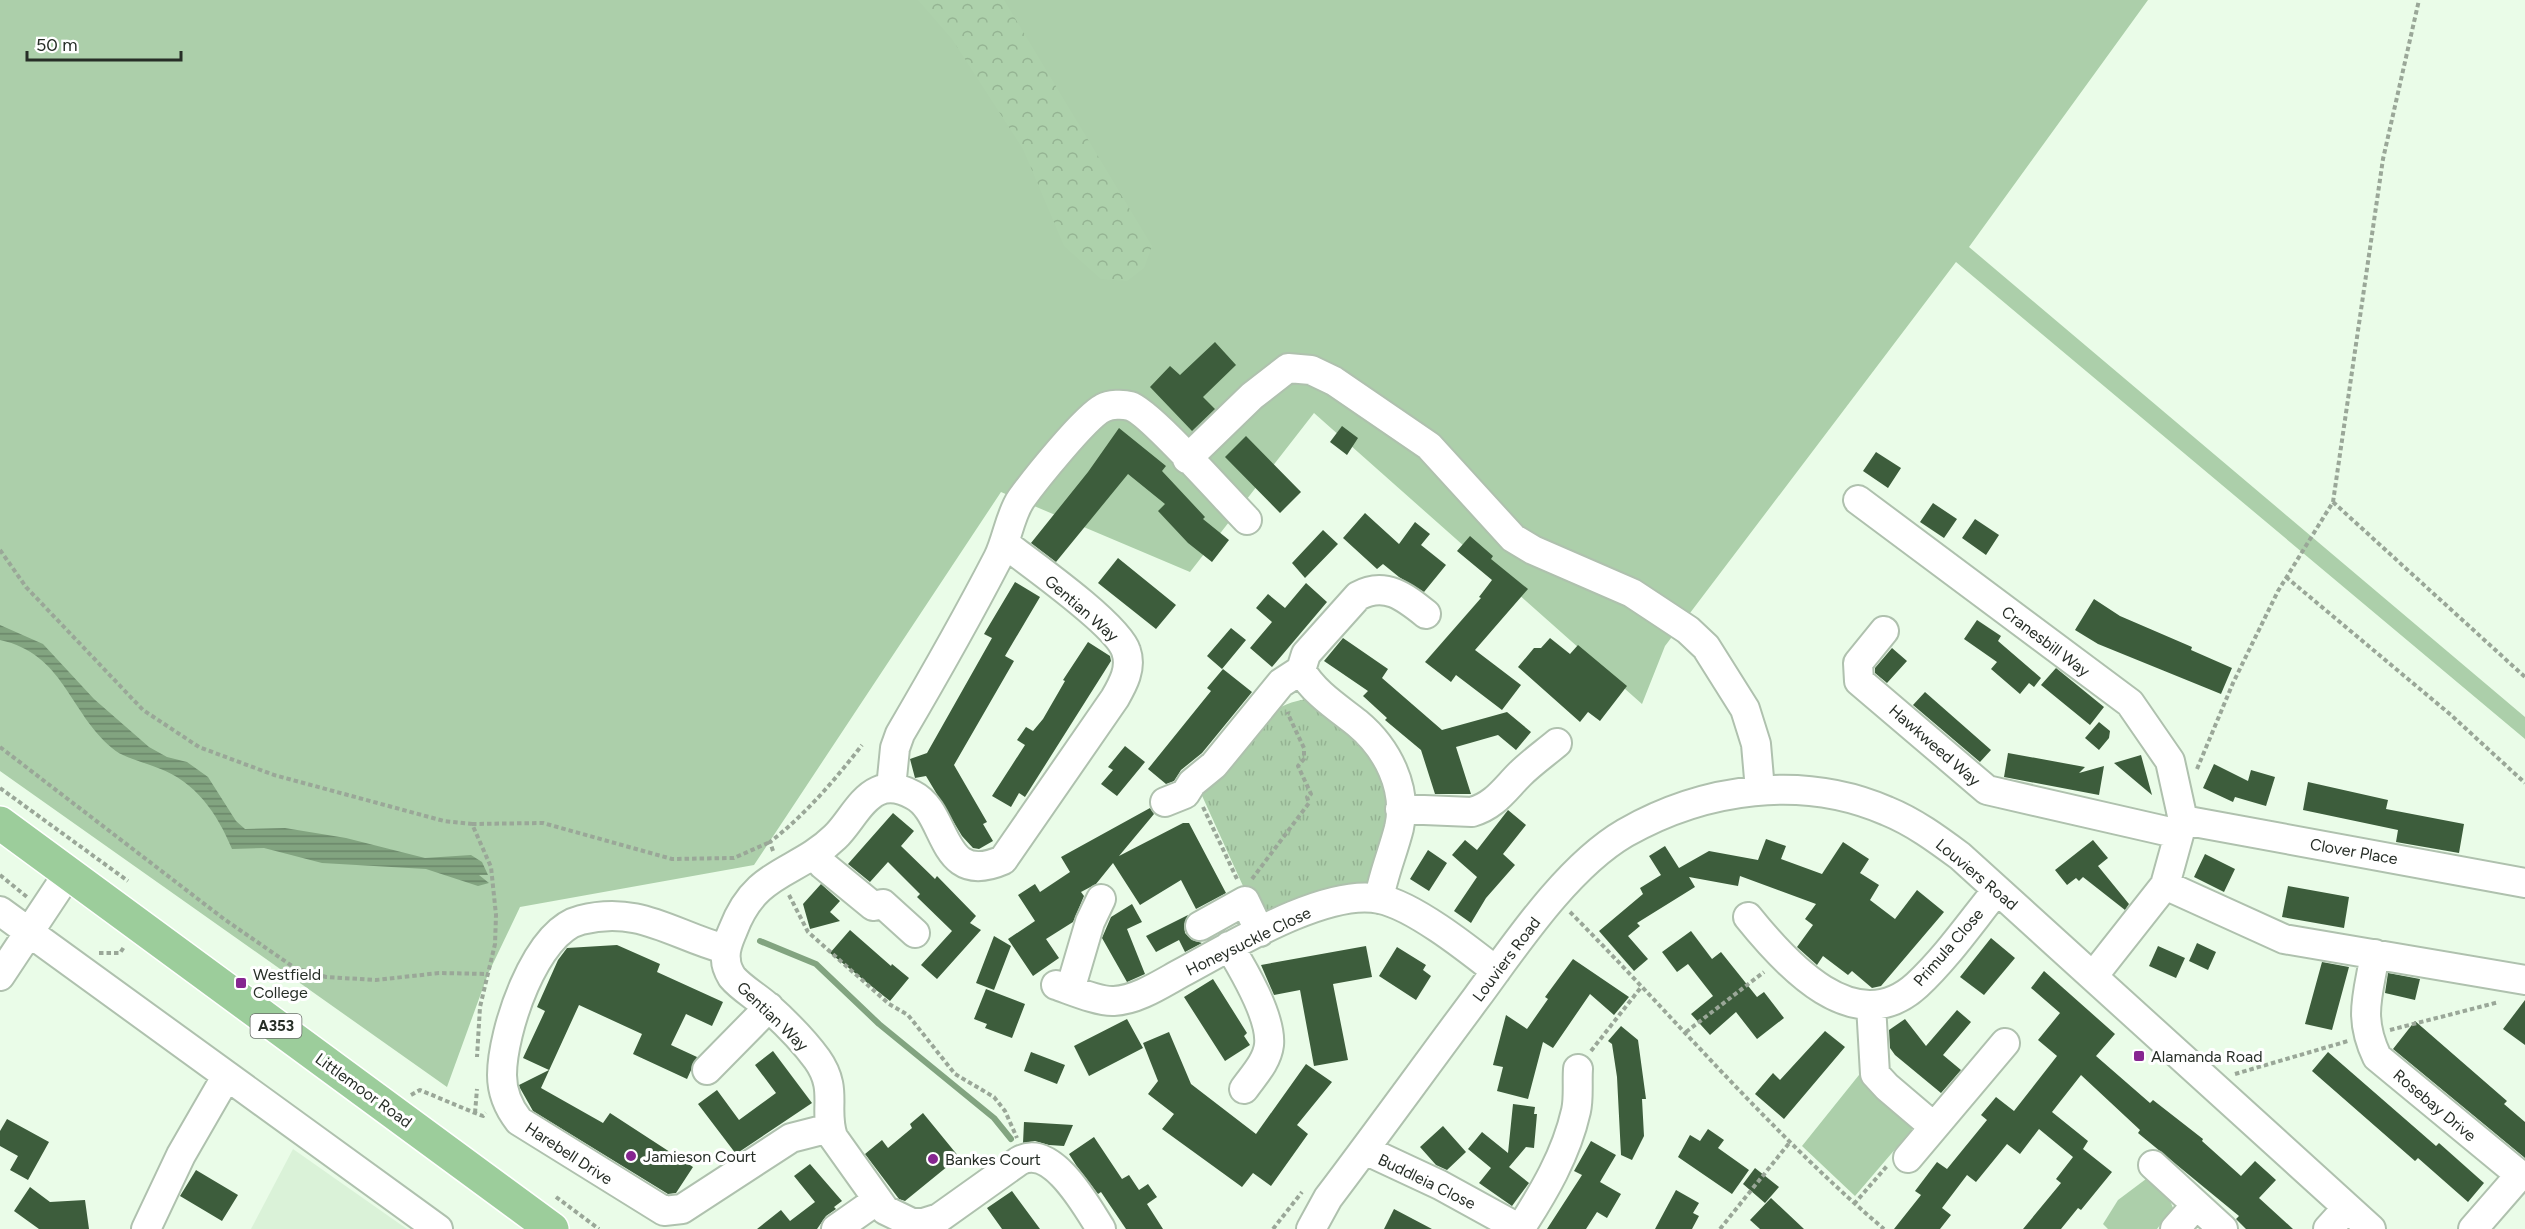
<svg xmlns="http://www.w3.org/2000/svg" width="2525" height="1229" font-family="Figtree,sans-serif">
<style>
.built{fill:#daf2d8}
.grass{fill:#accfaa}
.forest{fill:url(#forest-crowns)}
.park{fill:url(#park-tufts)}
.water{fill:url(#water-rules)}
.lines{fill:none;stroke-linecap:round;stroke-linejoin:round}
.stream{stroke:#82a480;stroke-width:6}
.building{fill:#3d5d3c}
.minor-casing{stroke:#afc1ae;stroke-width:32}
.major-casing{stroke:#fff;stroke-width:36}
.path{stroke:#9aa798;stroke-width:4;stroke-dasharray:4.5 3;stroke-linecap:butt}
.minor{stroke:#fff;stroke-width:28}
.major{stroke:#9ccd9b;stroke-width:33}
.poi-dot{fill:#862690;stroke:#fff;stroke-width:2}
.labels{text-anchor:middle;stroke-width:6;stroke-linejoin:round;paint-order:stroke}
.shield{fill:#fff;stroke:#686d68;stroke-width:1.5}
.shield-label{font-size:15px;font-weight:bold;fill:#272e27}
.street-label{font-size:16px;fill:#272e27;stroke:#fff}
.poi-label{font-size:16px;fill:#272e27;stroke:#fff;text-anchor:start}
</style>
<defs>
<pattern id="forest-crowns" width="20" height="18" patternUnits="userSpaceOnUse" patternTransform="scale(1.5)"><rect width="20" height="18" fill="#add1ab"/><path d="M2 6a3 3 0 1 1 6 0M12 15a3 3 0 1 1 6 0" fill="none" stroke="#95b493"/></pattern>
<pattern id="park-tufts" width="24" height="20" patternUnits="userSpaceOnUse" patternTransform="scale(1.5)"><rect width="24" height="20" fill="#accfaa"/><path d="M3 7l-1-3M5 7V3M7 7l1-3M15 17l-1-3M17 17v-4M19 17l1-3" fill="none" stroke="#94b292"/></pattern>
<pattern id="water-rules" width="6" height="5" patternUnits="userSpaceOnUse" patternTransform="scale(1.5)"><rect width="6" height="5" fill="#82a480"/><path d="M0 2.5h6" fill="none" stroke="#6a8669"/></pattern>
</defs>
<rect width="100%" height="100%" fill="#eafce8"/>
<!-- built -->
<path class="built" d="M293 1149 407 1229H251Z"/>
<!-- grass -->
<path class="grass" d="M0 0H2148L1969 247 2525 717V739L1956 262 1665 646 1642 704 1314 413 1190 572 1001 492 754 865 520 907 488 974 447 1087 0 771Z
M1863 1070 1915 1126 1855 1196 1802 1146Z
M2146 1179 2169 1198 2173 1208 2157 1229H2108L2103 1224 2118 1200Z"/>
<!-- forest -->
<path class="forest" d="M918 0H1004L1152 246 1144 268 1127 281 1101 279 1064 246 1023 149 952 39Z"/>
<!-- park -->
<path class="park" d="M1306 699C1348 731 1399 766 1391 826 1389 843 1374 869 1367 886L1267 916 1243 886 1199 789C1229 753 1257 707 1306 699Z"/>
<!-- water -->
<path class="water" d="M0 625 43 644 94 699 149 747 167 757 187 762 208 777 236 821 245 829 285 828 346 838 425 858 471 855 482 862 488 875H479L489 883 478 886 426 869 322 863 264 848 232 849C217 813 196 782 158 768 144 762 123 758 112 748 69 712 64 654 0 640Z"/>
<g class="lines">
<!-- stream -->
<path class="stream" d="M760 941 816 964 879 1024 994 1118 1011 1139"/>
</g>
<!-- building -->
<path class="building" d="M1215 342 1236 365 1203 397 1215 409 1192 431 1150 387 1170 366 1180 375Z
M1342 426 1358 438 1347 455 1330 442Z
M1119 428 1166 466 1162 471 1205 517 1203 519 1229 540 1212 562 1188 543 1158 511 1165 504 1128 474 1056 562 1031 543 1088 472Z
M1246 436 1301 492 1280 513 1225 457Z
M1876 452 1901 468 1888 488 1863 471Z
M1933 503 1957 519 1944 538 1920 522Z
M1365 513 1399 544 1415 522 1430 534 1421 545 1446 565 1424 592 1399 577 1383 564 1377 569 1343 538Z
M1975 519 1999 535 1986 555 1962 538Z
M1323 530 1338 544 1305 578 1292 563Z
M1470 536 1493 556 1491 559 1528 589 1475 650 1521 685 1502 710 1456 675 1451 682 1425 662 1481 598 1479 597 1492 580 1457 551Z
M1118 558 1176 605 1156 629 1098 583Z
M1015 582 1040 597 1005 656 1014 661 954 765 987 822 983 824 993 841 979 849 973 848 962 836 926 776 915 778 910 759 927 753 992 638 984 634Z
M1306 583 1327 602 1272 667 1250 648 1272 622 1256 608 1268 594 1285 608Z
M2094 599 2120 616 2192 647 2191 650 2232 668 2221 694 2098 644 2075 630Z
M1977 620 2001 636 1998 641 2041 678 2034 687 2029 683 2020 694 1991 669 1997 662 1964 639Z
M1231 628 1246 640 1222 669 1207 656Z
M1343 638 1388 669 1382 678 1442 730 1507 712 1531 732 1516 750 1498 735 1456 747 1471 794H1435L1421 750 1385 720 1387 718 1363 696 1368 691 1324 661Z
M1550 638 1570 654 1578 645 1627 686 1600 721 1588 712 1580 722 1518 667 1534 648H1541Z
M1088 642 1110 656 1111 661 1025 797 1019 793 1011 807 992 796 1025 745 1017 740 1026 727 1033 731 1043 719 1065 681 1063 680Z
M1892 648 1907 661 1887 683 1875 673V668Z
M2056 668 2104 707 2090 725 2041 685Z
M1223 669 1252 692 1202 753 1181 770 1174 781 1166 784 1148 769 1211 691 1207 688Z
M1925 692 1991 750 1980 762 1913 705Z
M2099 722 2110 731 2109 738 2099 750 2085 738Z
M1125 746 1145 762 1117 796 1101 784 1113 770 1108 767Z
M2008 753 2085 767 2079 773 2104 766 2099 795 2004 777Z
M2141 755 2152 795 2114 763Z
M2214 764 2248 781 2251 770 2275 777 2266 806 2235 797 2233 802 2203 788Z
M2308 782 2388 800 2386 809 2464 824 2459 853 2396 842 2398 830 2303 810Z
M1150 808 1154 814 1119 856 1183 823H1189L1226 893 1196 909 1181 880 1140 905 1113 863 1096 884 1081 892 1084 896 1073 922 1046 939 1059 958 1033 976 1008 939 1035 921 1018 895 1035 884 1040 892 1070 872 1061 857Z
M1508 810 1526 825 1503 854 1515 865 1486 898 1471 923 1454 911 1477 877 1452 855 1465 840 1477 850Z
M893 813 914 831 901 846 935 879 937 876 976 916 970 923 981 930 937 979 921 965 952 931 917 897 920 894 888 862 870 882 848 864Z
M1766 839 1786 846 1781 859 1822 874 1843 842 1869 859 1860 873 1879 885 1870 900 1895 919 1917 890 1944 912 1881 986 1872 988 1852 971 1848 975 1823 956 1817 965 1797 947 1813 925 1805 919 1816 904 1740 876 1738 886 1689 877 1695 887 1637 923 1640 926 1628 936 1648 959 1634 971 1599 931 1643 894 1640 888 1661 875 1649 856 1665 846 1679 868 1709 851 1758 860Z
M2093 840 2108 858 2098 866 2129 904 2125 910 2083 877 2079 881 2076 878 2067 885 2055 870Z
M1428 850 1447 863 1429 891 1410 879Z
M2205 854 2235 869 2224 892 2194 877Z
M821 884 840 901 830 912 840 921 810 929 803 904Z
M2288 886 2349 897 2344 928 2282 917Z
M1132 904 1142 922 1127 929 1145 974 1127 982 1102 938 1111 917Z
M1188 915 1184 925 1185 933 1192 940 1202 943 1185 952 1179 940 1156 952 1146 936Z
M850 930 891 966 892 964 909 978 890 1001 830 953Z
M1691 931 1712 959 1721 952 1757 997 1764 992 1784 1018 1757 1039 1736 1012 1710 1035 1691 1014 1713 996 1688 964 1677 972 1662 952Z
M994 936 1011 946 994 990 976 983Z
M1991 938 2015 958 1984 995 1960 977Z
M2197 943 2216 952 2208 970 2189 961Z
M617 945 660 964 657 972 723 1002 712 1026 686 1014 671 1045 697 1057 687 1079 633 1054 642 1034 579 1005 541 1088 603 1123 610 1113 693 1167 676 1193 668 1194 533 1111 520 1088 519 1085 549 1070 523 1058 545 1011 537 1007 558 960 567 948Z
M1366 946 1372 977 1333 984 1348 1060 1314 1066 1300 990 1274 995 1261 965Z
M2158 946 2185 958 2176 978 2149 966Z
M1397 947 1426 965 1423 970 1431 976 1416 1000 1379 976Z
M1573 959 1629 997 1614 1015 1590 994 1553 1048 1543 1042 1528 1099 1497 1091 1503 1067 1493 1065 1506 1015 1527 1029 1548 999 1545 997Z
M2322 962 2349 967 2332 1030 2305 1024Z
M2044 971 2115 1034 2096 1056 2150 1103 2153 1100 2203 1139 2202 1141 2241 1176 2255 1161 2276 1180 2259 1198 2293 1229H2246L2236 1219 2239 1216 2138 1133 2140 1130 2081 1075 2052 1112 2088 1141 2083 1149 2112 1172 2081 1210 2078 1208 2061 1229H2023L2061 1183 2056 1179 2073 1157 2039 1129 2020 1154 2007 1144 1976 1182 1967 1175 1942 1208 1951 1215 1940 1229H1894L1921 1195 1915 1191 1937 1162 1947 1169 1987 1120 1981 1115 1996 1097 2014 1111 2057 1056 2038 1040 2060 1013 2031 988Z
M2388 973 2420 979 2415 1000 2385 993Z
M1213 979 1247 1033 1244 1036 1250 1045 1225 1061 1184 997Z
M986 989 1025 1004 1012 1038 985 1028 987 1024 974 1019Z
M2525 1000V1045L2503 1029Z
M1957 1010 1971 1022 1943 1055 1961 1070 1941 1093 1895 1055 1890 1048 1889 1030 1905 1019 1926 1046Z
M1127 1019 1143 1048 1089 1076 1074 1046Z
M2415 1021 2507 1101 2504 1104 2525 1122V1158L2393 1049Z
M1621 1026 1638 1040 1646 1099H1642L1644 1136 1632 1160 1621 1155 1617 1077 1612 1044 1608 1041Z
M1825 1031 1845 1047 1784 1119 1755 1094 1773 1073 1780 1080Z
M1169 1032 1191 1084 1256 1134 1306 1064 1332 1082 1297 1125 1308 1134 1271 1186 1253 1173 1242 1187 1162 1129 1174 1114 1148 1094 1158 1081 1143 1043Z
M773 1051 812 1103 736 1154 698 1104 717 1090 739 1120 776 1093 755 1065Z
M1031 1052 1065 1065 1057 1084 1024 1071Z
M2328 1052 2436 1146 2439 1143 2484 1183 2468 1202 2418 1158 2415 1161 2312 1071Z
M1513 1104 1535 1107 1534 1114H1537L1534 1148 1526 1147 1509 1167 1529 1183 1512 1206 1479 1183 1491 1168 1468 1149 1482 1132 1508 1153Z
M923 1113 959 1157 905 1201 899 1199 865 1154 882 1140 888 1148 912 1128 910 1124Z
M7 1119 49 1142 28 1180 10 1170 18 1156 0 1146V1131Z
M1024 1122 1073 1125 1064 1146 1049 1145 1035 1141 1023 1143Z
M1443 1126 1466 1152 1447 1170 1436 1165 1420 1147Z
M1708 1129 1724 1140 1718 1148 1749 1170 1732 1194 1678 1157 1690 1135 1700 1141Z
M1094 1137 1122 1179 1129 1175 1139 1190 1148 1184 1157 1197 1147 1204 1163 1229H1126L1101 1192 1098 1194 1076 1165 1069 1154Z
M1591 1141 1616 1155 1600 1182 1621 1194 1607 1218 1597 1212 1586 1229H1547L1582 1175 1574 1171Z
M810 1164 842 1201 834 1207 836 1209 826 1216 817 1229H757L781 1210 790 1221 815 1202 794 1176Z
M1755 1168 1779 1187 1765 1203 1743 1184Z
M196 1170 238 1195 222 1221 180 1196Z
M30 1187 50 1202 85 1200 89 1229H39L14 1211Z
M1676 1190 1699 1203 1693 1213 1699 1216 1692 1229H1655Z
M1012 1191 1040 1229H1002L987 1208Z
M1771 1198 1804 1229H1760L1750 1220Z
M1394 1209 1432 1229H1384Z"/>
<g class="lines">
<defs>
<path id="minor" d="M1187 459 1252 396 1288 368 1311 370 1334 381 1429 446 1513 538 1533 550 1632 593 1688 630 1706 647 1745 709 1756 744 1760 790
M1858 500 2130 703 2170 761 2183 820 2165 885 2094 975
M1005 544C1030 563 1118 625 1126 651 1132 668 1123 684 1115 698L1003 860C939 888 949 813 913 795 902 789 889 786 878 791 860 799 849 824 835 837 796 875 756 869 733 930 729 940 724 949 726 960 726 965 729 972 732 977 741 988 757 997 767 1006 785 1022 803 1040 817 1059 839 1090 823 1108 833 1137L885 1210 912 1223H923L939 1218 1019 1161C1052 1142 1087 1207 1101 1229
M1884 631 1858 663 1859 681 1987 790 2179 834
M1301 670C1313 692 1338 708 1357 723 1387 748 1408 788 1399 828 1393 852 1383 875 1379 899
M891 788 895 748 900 734C934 676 967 618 998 558 1007 540 1010 515 1021 499 1034 481 1085 417 1103 408 1110 404 1123 404 1130 406 1149 411 1228 501 1247 520
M1165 802 1185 794 1192 783 1214 765 1281 683 1301 670 1306 654 1358 596C1385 581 1405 597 1426 614
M1400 809 1472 812C1495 805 1504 790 1520 774 1531 763 1545 753 1557 743
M2183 820 2525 883
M814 854 823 865 873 906 883 904 915 933
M2165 885 2284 939 2525 980
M0 911 438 1229
M1748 917C1785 963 1855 1042 1917 985 1947 957 1971 922 1997 890
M1200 926 1245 901 1260 932
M1229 946C1243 969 1272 1018 1269 1045 1267 1062 1253 1076 1244 1089
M725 949C673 935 639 905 581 920 535 931 502 1032 502 1075 502 1093 508 1107 519 1121L664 1211 682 1209 791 1138 830 1128
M2375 954C2368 996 2358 1017 2377 1057L2520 1175 2473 1229
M0 976 69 872
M1056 985C1071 990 1099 1002 1114 1001 1137 1000 1161 984 1181 973 1228 948 1326 887 1380 899 1414 906 1468 949 1496 971
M1070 990 1090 922 1101 899
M1871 1005 1875 1074 1887 1087 1934 1127
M707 1070 769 1007
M1365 1150 1440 1185 1520 1229
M1908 1158 2005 1043
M2153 1165 2223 1229
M146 1229 181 1155 226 1077
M836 1229 876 1201
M1311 1229 1328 1198C1378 1132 1427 1064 1477 997 1516 944 1567 867 1625 833 1704 788 1802 774 1887 811 1914 822 1937 839 1960 856L2371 1229
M1520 1229C1544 1192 1566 1155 1576 1111 1579 1098 1577 1082 1578 1069
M2175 1229 2196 1205
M2328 1229 2347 1208"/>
<path id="major" d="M0 823 552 1229"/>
</defs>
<!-- minor casing -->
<use href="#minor" class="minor-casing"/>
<!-- major casing -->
<use href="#major" class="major-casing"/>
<!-- path -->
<path class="path" d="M2333 502 2525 677
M0 550 26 587 143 710 199 747 274 775 444 821 472 824 491 867 496 915 495 944 480 1007 477 1057
M2286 577 2451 715 2525 783
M0 747 224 919 295 968 326 977 376 980 439 973 488 974
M2197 769 2233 683 2278 591 2333 502 2383 159 2419 0
M0 788 128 881
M1203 807 1237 879
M472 824 543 823 672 859 734 858 770 842
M773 851 770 842C806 814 834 781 862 745
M0 875 27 897
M1252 879 1309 803 1307 797 1311 794 1298 766 1304 759V748L1287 712
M789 895 808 932 889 1004 908 1015 955 1074 994 1097 1005 1111 1017 1138
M1570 912C1675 1018 1771 1133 1884 1229
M99 953H120L124 947
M2390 1030 2499 1002
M1686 1032 1764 972
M1591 1051 1642 986
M2235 1074 2348 1041
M411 1095 420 1090 475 1113 483 1116 486 1113
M475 1113 477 1089
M556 1197 599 1229
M1854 1204 1887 1166
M1273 1229 1302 1192
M1720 1229 1790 1142"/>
<!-- minor -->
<use href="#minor" class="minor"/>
<!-- major -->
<use href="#major" class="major"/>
</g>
<!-- markers -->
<g class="poi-dot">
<rect x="235" y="977" width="12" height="12" rx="3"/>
<rect x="2133" y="1050" width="12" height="12" rx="3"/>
<circle cx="631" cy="1156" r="6"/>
<circle cx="933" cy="1159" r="6"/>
</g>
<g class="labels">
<!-- shield labels -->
<rect class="shield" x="250.5" y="1014" width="51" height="24" rx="4.5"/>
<g class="shield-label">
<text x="276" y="1031">A353</text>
</g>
<!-- street labels -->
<g class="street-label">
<text transform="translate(1082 608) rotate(41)" y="6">Gentian Way</text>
<text transform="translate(2046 641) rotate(37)" y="6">Cranesbill Way</text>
<text transform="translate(1935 745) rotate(41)" y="6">Hawkweed Way</text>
<text transform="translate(2354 851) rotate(10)" y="6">Clover Place</text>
<text transform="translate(1977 874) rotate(40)" y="6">Louviers Road</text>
<text transform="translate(1248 941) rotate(-26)" y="6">Honeysuckle Close</text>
<text transform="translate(1948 947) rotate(-49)" y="6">Primula Close</text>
<text transform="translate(1506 959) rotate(-53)" y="6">Louviers Road</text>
<text transform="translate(773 1016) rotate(44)" y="6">Gentian Way</text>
<text transform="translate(364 1090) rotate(36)" y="6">Littlemoor Road</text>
<text transform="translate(2435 1105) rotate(40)" y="6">Rosebay Drive</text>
<text transform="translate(569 1153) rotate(33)" y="6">Harebell Drive</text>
<text transform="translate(1427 1181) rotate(26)" y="6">Buddleia Close</text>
</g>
<!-- poi labels -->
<g class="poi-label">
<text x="253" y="980">Westfield<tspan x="253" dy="18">College</tspan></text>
<text x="2151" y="1062">Alamanda Road</text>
<text x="643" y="1162">Jamieson Court</text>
<text x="945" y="1165">Bankes Court</text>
</g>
</g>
<!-- scale -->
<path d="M27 51v9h154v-9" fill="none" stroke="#272e27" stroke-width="3"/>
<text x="36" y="51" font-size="18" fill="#272e27" stroke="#ffffff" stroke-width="4.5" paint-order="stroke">50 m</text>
</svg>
